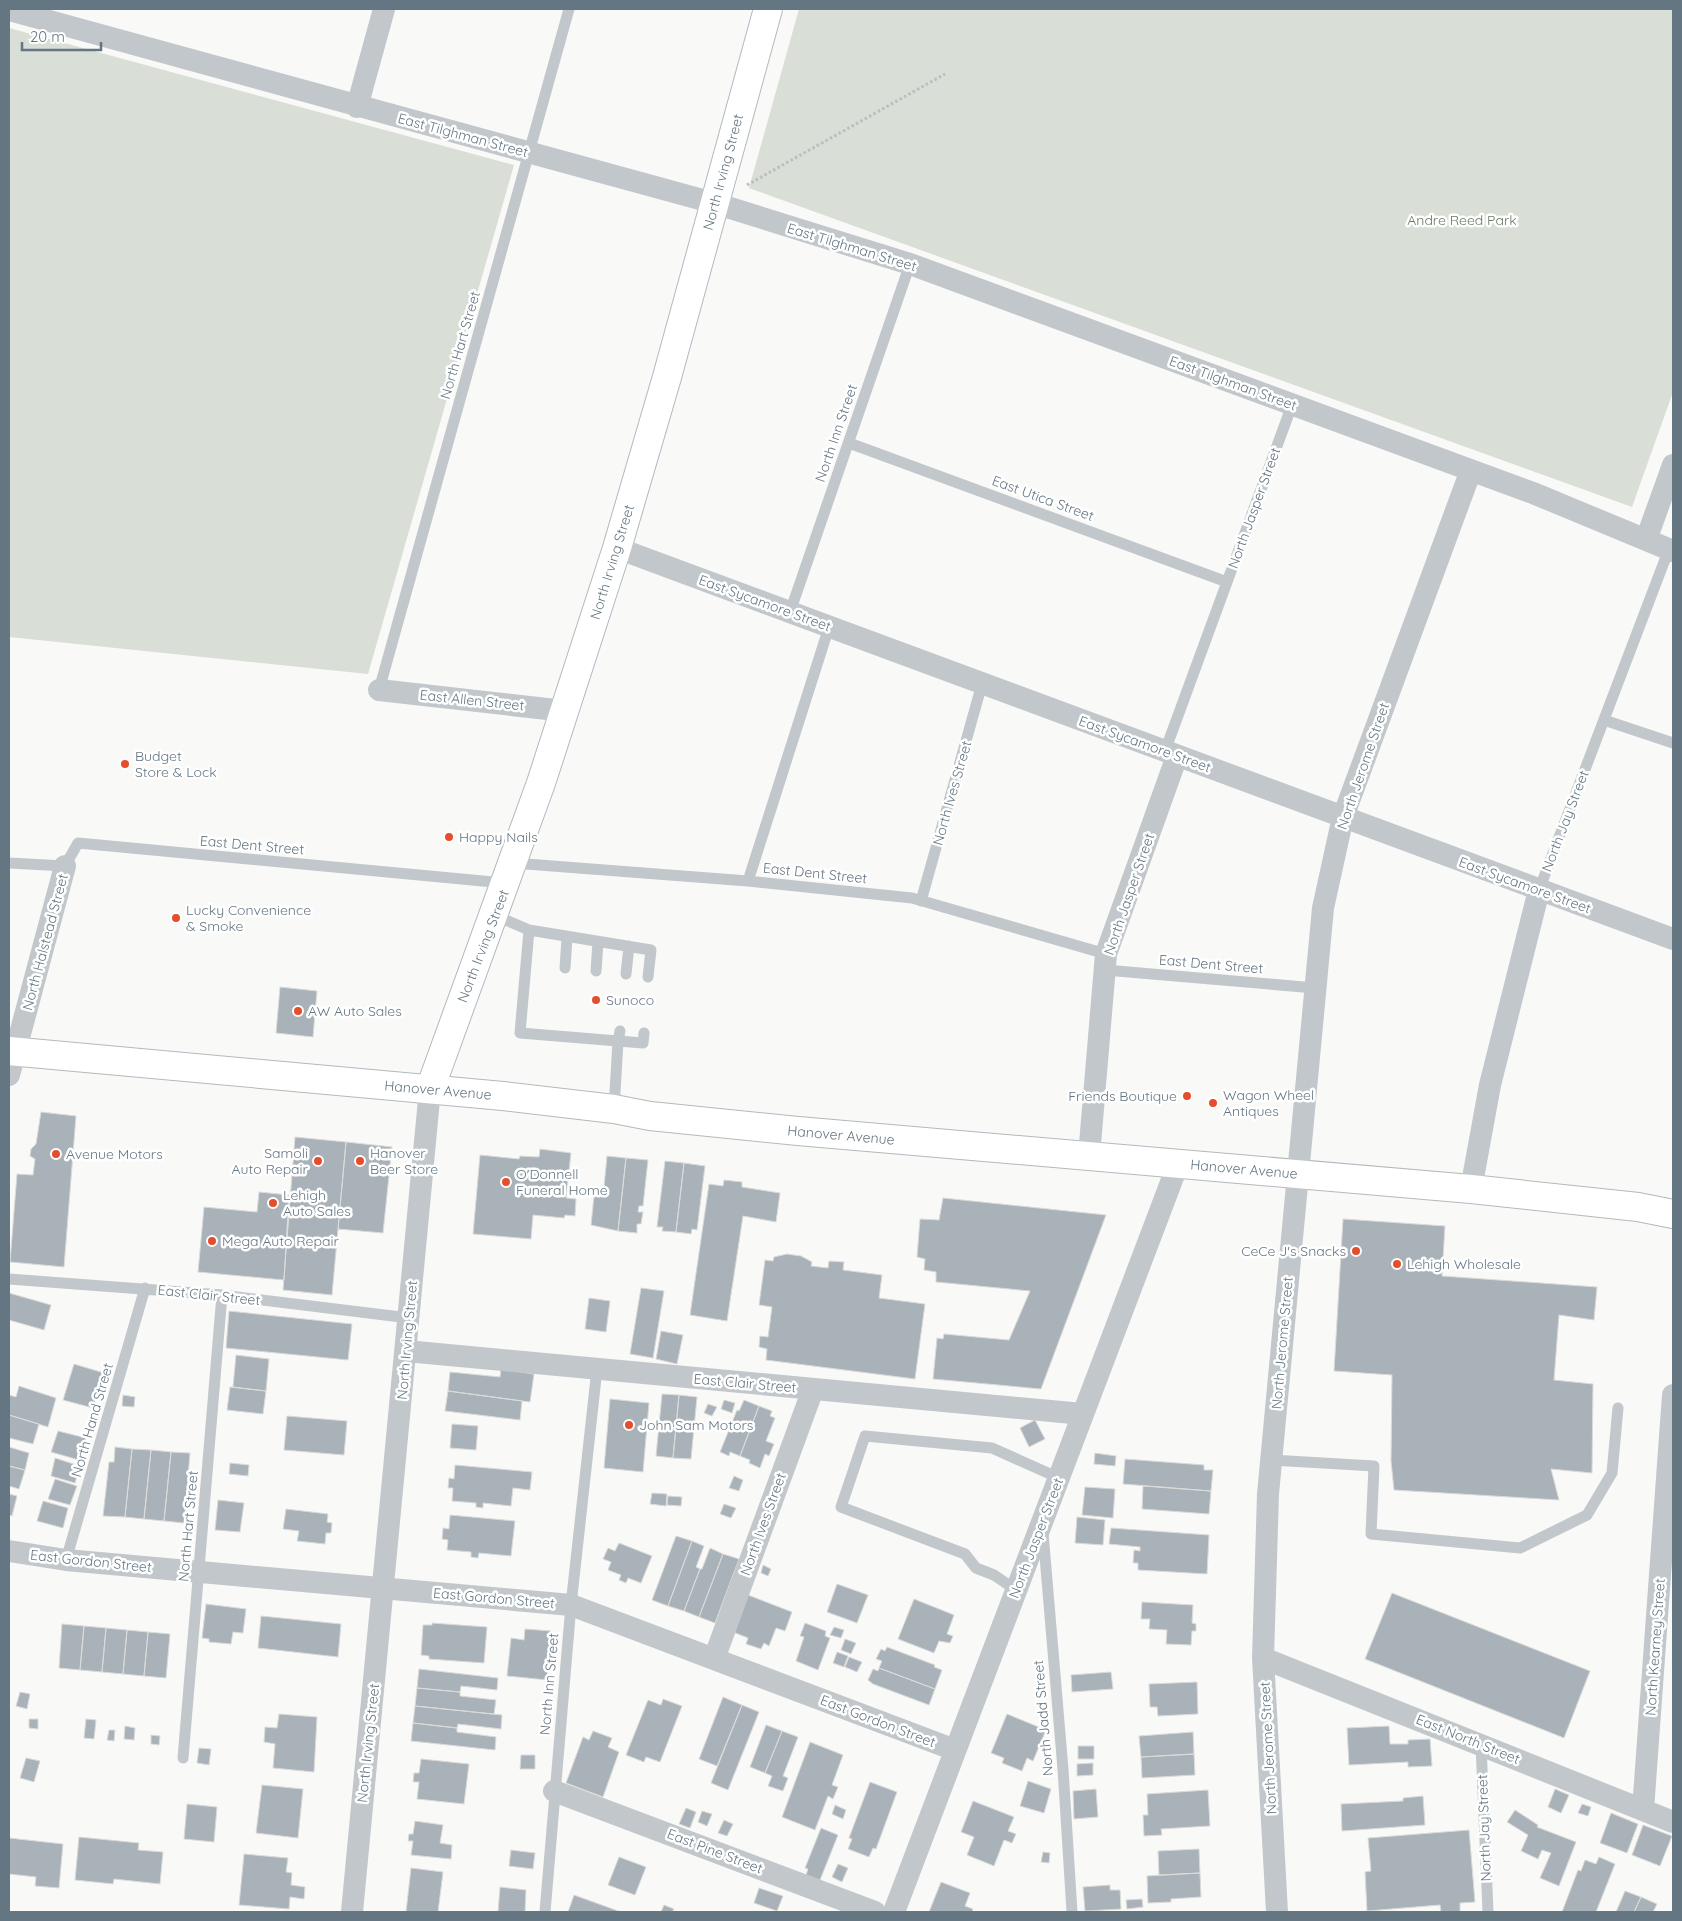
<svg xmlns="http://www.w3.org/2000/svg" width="1682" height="1921" font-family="Quicksand,sans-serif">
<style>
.green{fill:#d9ded6}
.building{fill:#a9b2b8;stroke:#dbdbd9}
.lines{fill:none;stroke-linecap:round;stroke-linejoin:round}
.secondary-casing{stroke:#b2b9be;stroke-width:30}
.primary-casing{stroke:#b4b9bd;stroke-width:30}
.path{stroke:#babec1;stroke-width:3;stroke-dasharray:2.5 2.5;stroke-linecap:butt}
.service{stroke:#c2c7cb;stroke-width:11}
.minor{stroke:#c2c7cb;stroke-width:22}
.secondary{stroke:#fff;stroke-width:28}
.primary{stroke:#fff;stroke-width:28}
.poi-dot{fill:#e44e2c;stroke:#fff;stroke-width:2}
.labels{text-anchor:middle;stroke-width:5;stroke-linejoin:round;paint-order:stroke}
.street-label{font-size:14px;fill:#647682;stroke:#fff}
.park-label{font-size:14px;fill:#687a63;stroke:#fff}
.poi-label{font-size:14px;fill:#647682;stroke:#fff;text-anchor:start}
</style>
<rect width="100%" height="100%" fill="#f9f9f7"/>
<!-- green -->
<path class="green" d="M799 9H1673V392L1632 507 749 188Z
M9 28 514 165 368 674 9 637Z"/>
<!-- building -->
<path class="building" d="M280 987 317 991 313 1037 276 1033Z
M41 1112 76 1116 64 1267 10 1262 17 1174 33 1175 35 1159 30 1156 31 1149 36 1144Z
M295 1137 346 1142 332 1295 283 1290Z
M346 1142 392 1147 383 1233 338 1229Z
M540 1149 571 1153 566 1198 576 1199 575 1216 565 1215 564 1218 533 1215 531 1239 473 1234 480 1155 519 1159 520 1156 539 1157Z
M607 1156 626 1158 618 1231 591 1225 594 1196 603 1197Z
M626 1158 648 1160 643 1206H639L638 1212H643L641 1224H637V1233L618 1231Z
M665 1161 684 1163 676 1232 662 1231 663 1227H657Z
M684 1163 705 1166 697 1230 692 1229 691 1234 676 1232Z
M724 1180 742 1182V1187L780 1193 776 1222 743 1216 727 1321 690 1315 709 1184 723 1186Z
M259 1192 289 1195 284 1280 198 1272 204 1207 257 1212Z
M943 1198 1106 1215 1041 1389 933 1379 937 1338 943 1339 944 1334 1009 1340 1030 1291 936 1282V1272L924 1270 925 1259 917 1257 920 1219 939 1220Z
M1343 1219 1445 1226 1442 1276 1597 1287 1594 1320 1559 1315 1554 1380 1593 1384 1592 1473 1551 1469 1559 1500 1394 1490 1391 1461 1392 1375 1334 1371Z
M787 1254 801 1256 812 1262 811 1266 828 1268 829 1261 844 1262 843 1270 882 1275 879 1298 925 1304 915 1379 766 1360 767 1349 759 1347 760 1336 768 1337 772 1307 759 1305 765 1260 773 1261 774 1257Z
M641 1288 664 1291 653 1358 630 1354Z
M9 1293 51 1305 44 1330 9 1320Z
M589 1298 610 1301 606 1332 585 1329Z
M229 1311 352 1324 348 1360 226 1348Z
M661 1331 683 1335 677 1364 656 1359Z
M236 1355 269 1359 266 1391 233 1387Z
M74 1364 104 1373 93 1408 63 1400Z
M501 1369 534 1374 530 1402 448 1391 450 1372 500 1377Z
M19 1386 56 1398 48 1427 9 1415V1395L16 1397Z
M230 1387 266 1391 263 1414 227 1410Z
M448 1391 522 1401 520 1420 445 1411Z
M662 1394 679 1395 673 1458 656 1456Z
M123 1395 135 1397 134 1407 122 1406Z
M679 1395 697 1397 691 1459 673 1458Z
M610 1399 649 1403 643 1472 604 1468Z
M724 1400 735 1403 732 1413 721 1409Z
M744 1400 759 1406 740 1456 730 1452 729 1456 720 1452 737 1410 739 1411Z
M708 1404 717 1407 712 1416 704 1413Z
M759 1406 772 1411 770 1416 775 1418 766 1441 774 1444 769 1456 765 1454 760 1468 749 1463 750 1460 740 1456Z
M9 1415 39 1424 33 1444 9 1438Z
M287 1416 347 1421 344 1455 284 1450Z
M1035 1420 1045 1439 1029 1447 1020 1428Z
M452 1424 478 1426 476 1450 450 1448Z
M58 1431 86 1438 79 1460 51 1452Z
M9 1447 29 1453 25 1470 9 1466Z
M115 1447 132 1449 125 1517 103 1516 109 1462H114Z
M132 1449 151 1450 144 1519 125 1517Z
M151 1450 171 1452 164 1521 144 1519Z
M171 1452 190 1453 184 1523 164 1521Z
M1095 1453 1116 1456 1115 1466 1094 1464Z
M55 1458 80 1466 75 1483 51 1476Z
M1125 1459 1204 1465V1470H1213L1211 1491 1123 1484Z
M230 1463 249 1465 248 1476 229 1474Z
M455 1465 532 1472 530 1490 513 1488 511 1506 483 1503V1508L476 1507V1503L452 1501 453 1488H448L449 1478 454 1479Z
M9 1466 25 1470 19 1489 9 1486Z
M734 1476 743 1480 739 1491 729 1488Z
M55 1479 77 1486 70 1505 48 1499Z
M1143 1486 1211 1491 1209 1514 1142 1509Z
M1085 1487 1115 1489 1113 1518 1082 1515Z
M652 1493 667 1494 666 1506 650 1504Z
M9 1494 17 1496 12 1516 9 1515Z
M668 1496 682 1497 681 1506 667 1505Z
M218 1500 244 1503 240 1532 215 1530Z
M43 1501 68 1508 63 1528 37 1521Z
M724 1504 736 1508 731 1518 720 1514Z
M286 1509 328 1514 327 1522 332 1523 331 1533H326L325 1544 297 1541 299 1531 283 1529Z
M450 1515 515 1521 511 1556 479 1553 478 1558 471 1557V1552L447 1550 448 1540 442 1539 443 1528 449 1529Z
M1077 1517 1105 1520 1103 1545 1075 1543Z
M1111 1528 1209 1535 1207 1574 1138 1570V1563H1133L1134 1550 1140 1551V1547L1109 1544Z
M676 1536 692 1541 668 1606 652 1600Z
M692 1541 704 1546 696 1567 700 1569 684 1611 668 1606Z
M619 1543 652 1556 641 1583 628 1578 626 1583 619 1580 621 1575 608 1570 611 1562 603 1559 608 1548 615 1551Z
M710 1548 723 1554 699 1617 684 1611 700 1569H702Z
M723 1554 739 1559 715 1623 699 1617Z
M763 1565 771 1569 768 1576 761 1573Z
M837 1584 868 1595 857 1623 827 1612Z
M1392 1593 1590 1671 1564 1738 1365 1659Z
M748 1595 792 1612 785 1631 776 1628 769 1646 764 1643 761 1649 746 1644 748 1638 733 1632Z
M914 1599 954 1615 947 1634 953 1636 950 1643 939 1641 934 1653 898 1639Z
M1142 1602 1193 1605 1192 1623 1196 1624V1631H1192L1191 1645 1166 1644 1167 1630 1149 1629 1150 1619H1141Z
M206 1604 246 1609 243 1633 233 1632 231 1644 209 1642V1639L202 1638Z
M261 1616 341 1624 338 1657 258 1648Z
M432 1623 487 1627 484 1663 429 1659V1656L421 1655 423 1625H432Z
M805 1623 826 1631 825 1636 830 1638 818 1670 796 1661 804 1637 800 1636Z
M62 1624 84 1626 80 1670 59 1668Z
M84 1626 106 1628 102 1672 80 1670Z
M834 1627 844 1630 841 1638 830 1635Z
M106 1628 127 1630 123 1674 102 1672Z
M525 1629 551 1631 547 1680 507 1676 511 1638 524 1640Z
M127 1630 148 1632 144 1676 123 1674Z
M148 1632 170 1634 166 1678 144 1676Z
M845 1639 856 1643 851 1654 841 1650Z
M887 1647 935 1665 934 1667 942 1670 935 1689 879 1668 882 1661 876 1659 881 1649 885 1651Z
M837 1652 848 1656 844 1667 833 1663Z
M849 1657 862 1662 857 1672 845 1667Z
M879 1668 935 1689 929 1705 873 1684 868 1680 873 1669 878 1671Z
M419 1669 498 1678 497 1690 461 1686 460 1692 417 1688Z
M1111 1672 1113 1689 1072 1692 1071 1675Z
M1197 1682 1198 1714 1158 1716 1157 1707H1150L1149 1684Z
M417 1688 460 1692V1696L496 1700 494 1714 415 1706Z
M20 1692 30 1694 27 1709 16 1706Z
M723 1697 742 1705 717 1766 699 1759Z
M663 1699 682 1706 660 1762 646 1757 644 1762 626 1755 648 1700 661 1705Z
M742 1705 759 1712 728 1790 711 1783Z
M415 1706 502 1715 501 1729 458 1724 457 1728 413 1723Z
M279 1714 317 1717 314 1772 273 1768 275 1744 264 1742 265 1727 277 1728Z
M1007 1714 1046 1730 1033 1761 1027 1758 1022 1771 1002 1763 1004 1758 991 1753Z
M29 1719H38V1729L29 1728Z
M86 1719 96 1720 94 1739 84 1738Z
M413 1723 457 1728V1732L496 1737 495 1750 411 1741Z
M766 1725 782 1731 765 1773 750 1767Z
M125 1726 135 1728 134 1740 124 1739Z
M1389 1726 1390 1744H1408V1740L1430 1739 1432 1766 1408 1767V1762L1349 1765 1347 1728Z
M109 1730H115L114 1741 107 1740Z
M593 1731 612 1738 608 1747 619 1752 603 1797 566 1783 583 1737 589 1740Z
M782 1731 798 1737 783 1776 788 1778 783 1791 768 1786 772 1776 765 1773Z
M1193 1732 1194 1754 1141 1757 1139 1736Z
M151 1735 160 1736 159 1745 151 1744Z
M810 1742 843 1755 832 1785 838 1787 833 1799 828 1796 815 1830 782 1817Z
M1078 1746H1094V1759H1078Z
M199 1748 211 1749 209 1765 197 1763Z
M1194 1754 1195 1775 1142 1778 1141 1757Z
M521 1755H535V1769H520Z
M26 1758 40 1761 34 1782 20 1778Z
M421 1759 469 1764 464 1804 417 1799 419 1782H413L414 1773H419Z
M1093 1763V1775L1077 1776V1764Z
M1028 1781 1051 1789 1044 1813 1020 1806Z
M870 1782 897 1792 876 1849 873 1848 869 1857 848 1849 852 1839 849 1838Z
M262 1785 303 1789 298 1838 256 1833Z
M1096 1789 1098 1817 1074 1819 1073 1791Z
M1555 1789 1569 1795 1561 1813 1548 1807Z
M1208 1790 1210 1826 1161 1829 1162 1835 1144 1836 1143 1815H1148L1147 1794Z
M1423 1796 1425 1825 1342 1831 1341 1804 1403 1801V1798Z
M973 1801 1014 1817 1008 1831 1016 1834 1012 1843 1004 1840 994 1866 967 1855 974 1837 961 1832Z
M187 1804 217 1807 214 1842 184 1839Z
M1582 1804 1591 1807 1588 1816 1578 1813Z
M835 1805 846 1810 843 1819 832 1814Z
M686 1808 696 1812 690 1828 679 1824Z
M1515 1810 1538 1825 1537 1827 1576 1842 1559 1886 1540 1878 1551 1853 1542 1850 1538 1859 1521 1851 1528 1835 1507 1822Z
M702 1811 712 1814 707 1826 698 1822Z
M1611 1813 1638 1824 1627 1853 1600 1843Z
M724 1820 733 1824 727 1836 718 1833Z
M415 1821 443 1825 440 1843 452 1845 451 1859 411 1855 413 1841H408L409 1834H413Z
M1643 1825 1672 1836 1660 1866 1632 1855Z
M821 1828 838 1835 820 1880 806 1875 808 1869 805 1868Z
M1469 1830 1475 1902 1460 1903V1912H1441L1440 1905 1367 1911 1365 1872 1371 1871 1368 1838Z
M79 1837 139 1843 138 1850 163 1852 160 1884 114 1879 113 1884 75 1880Z
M9 1838 63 1844 59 1888 35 1886 36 1877 9 1874Z
M1199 1849 1200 1873 1159 1875 1158 1851Z
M511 1850 535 1853 533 1869 509 1866Z
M1043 1852 1050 1853 1049 1863 1041 1862Z
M244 1854 288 1858 286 1872 292 1873 291 1885 305 1887 304 1899 290 1897 289 1909 239 1905Z
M619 1857 646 1867 635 1895 608 1885Z
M1599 1857 1615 1864 1596 1912H1562L1578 1870 1581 1871 1585 1860 1596 1864Z
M838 1864 848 1868 842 1882 832 1877Z
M411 1868 443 1872 438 1912H406Z
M1200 1873 1201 1897 1171 1899V1902L1148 1903 1147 1876Z
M941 1882 970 1893 965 1906 973 1909 972 1912H929Z
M1110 1885V1890H1120L1121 1909 1085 1911 1083 1887Z
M500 1887 526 1890 525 1912H498Z
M759 1888 783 1896 777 1911 754 1903Z
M1625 1891 1641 1897 1634 1912H1616Z
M574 1895 621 1912H568Z
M1641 1897 1657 1904 1653 1912H1634Z
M1142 1899 1143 1907 1127 1909 1126 1900Z
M664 1905 674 1909 672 1912H661Z"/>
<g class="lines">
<defs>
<path id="secondary" d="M430 1089 541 783 617 548 667 377 768 9"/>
<path id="primary" d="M9 1051 503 1096 614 1109 650 1116 798 1131 1471 1189 1638 1207 1673 1214"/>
</defs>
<!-- secondary casing -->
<use href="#secondary" class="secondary-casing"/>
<!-- primary casing -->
<use href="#primary" class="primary-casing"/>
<!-- path -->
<path class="path" d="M747 185 945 74"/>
<!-- service -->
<path class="service" d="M849 443 1227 582
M790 612 910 264
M379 690 569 9
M1604 720 1673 743
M1165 751 1292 405
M9 863 65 866 78 843 504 883
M513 863 748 881 912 898 1106 954
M748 881 829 627
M1539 890 1669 549
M921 901 982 684
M494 915 529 930 651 950 648 977
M529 930 520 1033 618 1041 620 1031
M565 968 567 938
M1105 970 1315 988
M596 971 598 942
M626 974 629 946
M614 1109 618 1041 643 1043 644 1033
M9 1279 222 1295 409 1318
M1271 1460 1374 1466 1371 1534 1520 1548 1587 1515 1612 1473 1618 1408
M1043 1533 1063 1769 1072 1912
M66 1560 145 1288
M1016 1590 994 1575 976 1568 965 1554 841 1507 865 1436 992 1448 1059 1478
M1481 1744 1488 1912
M183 1758 222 1295
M545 1912 571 1605 597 1369"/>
<!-- minor -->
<path class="minor" d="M9 10 714 203 910 264 1533 493 1673 551
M357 107 384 9
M1646 540 1673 465
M617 548 1673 939
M379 690 565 711
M9 1075 65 866
M1089 1156 1106 954 1177 756
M1471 1189 1490 1085 1539 890
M406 1351 1083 1414
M9 1551 66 1560 571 1605 955 1750
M1263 1658 1673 1822
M714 1659 813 1389
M554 1791 875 1912
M1643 1810 1673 1395
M352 1912 430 1089
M894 1912 1178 1164
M1277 1912 1263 1658 1268 1494 1323 908 1343 817 1471 470"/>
<!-- secondary -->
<use href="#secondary" class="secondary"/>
<!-- primary -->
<use href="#primary" class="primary"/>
</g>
<!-- markers -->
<g class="poi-dot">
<circle cx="125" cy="764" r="5"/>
<circle cx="449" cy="837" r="5"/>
<circle cx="176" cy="918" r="5"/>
<circle cx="596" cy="1000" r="5"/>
<circle cx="298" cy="1011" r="5"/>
<circle cx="1187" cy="1096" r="5"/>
<circle cx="1213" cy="1103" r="5"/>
<circle cx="56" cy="1154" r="5"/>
<circle cx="318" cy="1161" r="5"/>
<circle cx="360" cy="1161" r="5"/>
<circle cx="506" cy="1182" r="5"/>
<circle cx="273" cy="1203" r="5"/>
<circle cx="212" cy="1241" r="5"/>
<circle cx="1356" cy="1251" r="5"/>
<circle cx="1397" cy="1264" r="5"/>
<circle cx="629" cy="1425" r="5"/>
</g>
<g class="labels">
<!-- street labels -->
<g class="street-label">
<text transform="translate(463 135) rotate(15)" y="5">East Tilghman Street</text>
<text transform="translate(723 172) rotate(-75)" y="5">North Irving Street</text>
<text transform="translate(852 247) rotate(17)" y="5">East Tilghman Street</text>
<text transform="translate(460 345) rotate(-74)" y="5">North Hart Street</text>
<text transform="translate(1233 383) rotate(20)" y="5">East Tilghman Street</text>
<text transform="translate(836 433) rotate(-71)" y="5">North Inn Street</text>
<text transform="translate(1043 498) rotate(20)" y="5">East Utica Street</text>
<text transform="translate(1254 508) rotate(-70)" y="5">North Jasper Street</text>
<text transform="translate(612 562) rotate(-73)" y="5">North Irving Street</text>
<text transform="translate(765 603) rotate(20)" y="5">East Sycamore Street</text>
<text transform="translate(472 700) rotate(6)" y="5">East Allen Street</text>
<text transform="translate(1145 744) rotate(20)" y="5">East Sycamore Street</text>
<text transform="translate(1363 766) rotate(-71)" y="5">North Jerome Street</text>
<text transform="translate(952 793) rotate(-74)" y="5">North Ives Street</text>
<text transform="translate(1565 821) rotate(-69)" y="5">North Jay Street</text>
<text transform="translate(252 845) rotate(5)" y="5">East Dent Street</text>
<text transform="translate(815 873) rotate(6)" y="5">East Dent Street</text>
<text transform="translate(1525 885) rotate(20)" y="5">East Sycamore Street</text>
<text transform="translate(1129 894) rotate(-71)" y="5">North Jasper Street</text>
<text transform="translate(45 942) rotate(-75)" y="5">North Halstead Street</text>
<text transform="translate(483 946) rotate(-69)" y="5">North Irving Street</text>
<text transform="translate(1211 964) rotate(5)" y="5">East Dent Street</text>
<text transform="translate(438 1090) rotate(5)" y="5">Hanover Avenue</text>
<text transform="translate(841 1135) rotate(5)" y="5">Hanover Avenue</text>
<text transform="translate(1244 1169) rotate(5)" y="5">Hanover Avenue</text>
<text transform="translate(209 1295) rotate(6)" y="5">East Clair Street</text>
<text transform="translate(407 1340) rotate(-85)" y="5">North Irving Street</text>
<text transform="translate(1282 1343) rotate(-85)" y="5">North Jerome Street</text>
<text transform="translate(745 1383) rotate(5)" y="5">East Clair Street</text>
<text transform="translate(92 1420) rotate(-74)" y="5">North Hand Street</text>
<text transform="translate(763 1524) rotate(-70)" y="5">North Ives Street</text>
<text transform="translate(188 1526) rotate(-85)" y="5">North Hart Street</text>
<text transform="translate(1036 1538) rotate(-69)" y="5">North Jasper Street</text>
<text transform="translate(91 1561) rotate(6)" y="5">East Gordon Street</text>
<text transform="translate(494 1598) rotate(5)" y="5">East Gordon Street</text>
<text transform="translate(1655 1647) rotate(-86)" y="5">North Kearney Street</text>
<text transform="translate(549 1684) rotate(-85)" y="5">North Inn Street</text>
<text transform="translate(1043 1718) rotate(-95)" y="5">North Jadd Street</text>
<text transform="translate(878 1721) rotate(21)" y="5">East Gordon Street</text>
<text transform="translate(1468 1739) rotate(22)" y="5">East North Street</text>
<text transform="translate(368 1743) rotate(-84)" y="5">North Irving Street</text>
<text transform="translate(1268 1748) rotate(-93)" y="5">North Jerome Street</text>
<text transform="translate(1484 1828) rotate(-92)" y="5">North Jay Street</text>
<text transform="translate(715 1851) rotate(21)" y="5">East Pine Street</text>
</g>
<!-- park labels -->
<g class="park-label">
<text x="1462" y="225">Andre Reed Park</text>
</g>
<!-- poi labels -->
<g class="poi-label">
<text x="135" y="761">Budget<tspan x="135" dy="16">Store &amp; Lock</tspan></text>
<text x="459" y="842">Happy Nails</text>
<text x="186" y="915">Lucky Convenience<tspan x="186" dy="16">&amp; Smoke</tspan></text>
<text x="606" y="1005">Sunoco</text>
<text x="308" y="1016">AW Auto Sales</text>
<text x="1223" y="1100">Wagon Wheel<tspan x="1223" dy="16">Antiques</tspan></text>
<text x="1177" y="1101" text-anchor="end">Friends Boutique</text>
<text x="308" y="1158" text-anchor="end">Samoli<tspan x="308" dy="16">Auto Repair</tspan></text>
<text x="370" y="1158">Hanover<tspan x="370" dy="16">Beer Store</tspan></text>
<text x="66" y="1159">Avenue Motors</text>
<text x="516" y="1179">O'Donnell<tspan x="516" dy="16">Funeral Home</tspan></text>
<text x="283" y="1200">Lehigh<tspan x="283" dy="16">Auto Sales</tspan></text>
<text x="222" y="1246">Mega Auto Repair</text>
<text x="1346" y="1256" text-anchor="end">CeCe J's Snacks</text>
<text x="1407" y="1269">Lehigh Wholesale</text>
<text x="639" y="1430">John Sam Motors</text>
</g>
</g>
<!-- border -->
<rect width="1682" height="1921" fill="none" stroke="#647682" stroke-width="20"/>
<!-- scale -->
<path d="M22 42v8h79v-8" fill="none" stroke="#647682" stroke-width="2.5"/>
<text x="30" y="42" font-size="15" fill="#647682" stroke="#ffffff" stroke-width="4" paint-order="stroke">20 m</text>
</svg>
